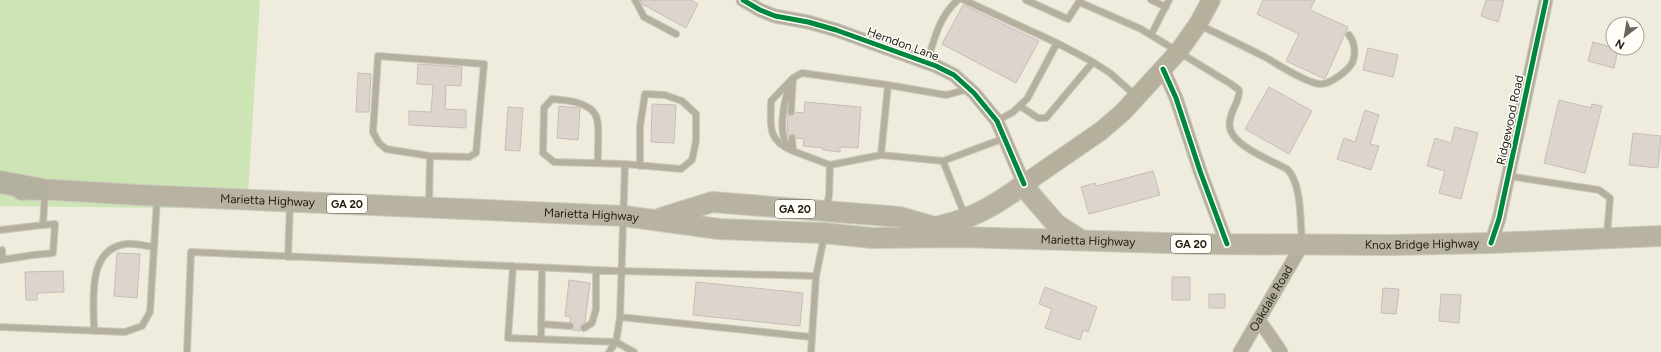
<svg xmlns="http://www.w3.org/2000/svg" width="1661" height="352" font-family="Figtree,sans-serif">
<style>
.green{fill:#cde4b5}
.building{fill:#ddd5cd;stroke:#c6beb6}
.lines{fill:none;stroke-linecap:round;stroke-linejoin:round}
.lane-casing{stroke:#cccabf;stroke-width:8}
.street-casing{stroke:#cccabf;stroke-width:15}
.secondary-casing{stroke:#cccabf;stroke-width:20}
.primary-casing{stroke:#cccabf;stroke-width:22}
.highway-casing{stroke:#cccabf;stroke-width:24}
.lane{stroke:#b5b09d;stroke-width:6}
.street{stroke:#b5b09d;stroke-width:13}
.secondary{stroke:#b4b09c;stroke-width:18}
.primary{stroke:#b8b2a1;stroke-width:20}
.highway{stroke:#b4b09e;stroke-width:22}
.cycleway-casing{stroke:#fffdf8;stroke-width:8}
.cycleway{stroke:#00873e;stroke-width:5}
.labels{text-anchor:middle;stroke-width:3;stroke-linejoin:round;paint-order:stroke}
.shield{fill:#fffdf8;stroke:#636058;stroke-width:1}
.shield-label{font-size:11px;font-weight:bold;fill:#201d14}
.street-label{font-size:12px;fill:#201d14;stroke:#fffdf8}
</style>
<rect width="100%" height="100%" fill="#efecdd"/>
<!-- green -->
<path class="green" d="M0 0H260L247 209 0 206Z"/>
<!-- building -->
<path class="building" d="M640 0H691L698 4 686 28 642 4Z
M1263 0H1315L1310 10 1348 27 1325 79 1286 61 1299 34 1257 14Z
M1486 0H1504L1498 22 1481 16Z
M963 5 1039 41 1016 83 942 44Z
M1593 42 1618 49 1614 68 1588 61Z
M1368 48 1398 55 1393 77 1363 70Z
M418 64 462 67 461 86 446 85 445 109 466 110V128L409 125V111L431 112 433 85 417 84Z
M358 73 371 74 369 112H356Z
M1269 87 1312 111 1289 154 1245 129Z
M1559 100 1591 108 1592 104 1602 106 1585 173 1544 163Z
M805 102 861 107 858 148 840 147V152L823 150V148L803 146 804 139 797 138 794 134 788 136 787 115 791 116 795 112 804 113Z
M652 104 676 105 674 143 651 142Z
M559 106 580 108 578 140 557 138Z
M508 107 523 108 520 151 505 150Z
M1365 110 1379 115 1370 144 1379 146 1371 170 1337 159 1344 138 1355 142Z
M1455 127 1478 133 1461 199 1439 193 1445 171 1427 166 1435 138 1451 143Z
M1633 133 1661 136 1658 168 1629 165Z
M1153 171 1160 195 1089 214 1081 187 1095 183 1096 186Z
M117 253 140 254 137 298 114 296Z
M63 271 64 292 37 293V300H26L25 272Z
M1172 277H1190V300H1172Z
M569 280 590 283 585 322 580 326V331L572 330 574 326 570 322 571 317 565 316Z
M696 282 803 293 800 326 693 315Z
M1045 287 1097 307 1088 332 1083 330 1080 340 1045 328 1052 309 1039 304Z
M1383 288 1399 289 1396 314 1381 313Z
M1209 294H1225V308H1209Z
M1441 294 1461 295 1459 323 1439 321Z"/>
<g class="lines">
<defs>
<path id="lane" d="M635 0 644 17 676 34
M964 0 1057 43 1093 62 1110 73 1136 96
M1026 0 1068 19 1079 2 1141 29 1231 84 1239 90C1240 100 1233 107 1231 116 1229 122 1229 129 1233 135 1242 149 1272 161 1287 169 1302 183 1300 221 1302 241
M1151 0 1166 7
M1199 25C1221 35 1243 46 1265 57 1277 64 1306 83 1320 84 1329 85 1350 70 1353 61 1356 51 1355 43 1349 35
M1151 35 1169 0
M927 63C934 40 939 16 958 0
M1020 106 1038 118H1046L1093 62
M791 112 793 78 802 73 888 85 946 95 969 89
M997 121 1013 112 1027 99 1057 43
M792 138 793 151 830 165
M790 148C776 136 784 99 791 83
M793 151C766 140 771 125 771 101L793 78
M881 155 888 85
M943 161 965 216
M598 163C597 152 600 130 597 119 593 102 566 100 552 99L544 108 543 153 554 162 625 164 620 317 616 342 634 352
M625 164 681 169 692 160 696 141V114L682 101 665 95 645 94 640 126V166
M1508 176 1599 190 1610 198 1607 235
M429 204 430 156 386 149 379 143 373 132 378 56 484 64 476 153 469 157 430 156
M826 208 829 196 830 165 881 155 943 161 1005 138
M0 230 43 225
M2 250 3 259
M288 257 290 204
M0 260 33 255 53 253 55 224 43 225 45 192
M513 266 508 338 616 342 609 352
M620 317 811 337
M541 324 570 326
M0 327 125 332 142 326 150 312 157 199
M584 328 592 323 596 309V270
M94 331C94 302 86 249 126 244 134 243 145 246 154 247
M541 339 542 268
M187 352 191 252 620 271 816 276
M811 352 816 276 824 237"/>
<g id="street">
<path d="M743 0 760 10 775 16 808 22 836 30 936 66 954 75 974 93 997 121 1024 184"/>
<path d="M1163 69 1176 98 1200 171 1227 244"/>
<path d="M1491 243 1499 219 1546 0"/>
<path d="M1259 320 1281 352"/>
<path id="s1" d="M1240 352 1302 245"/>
</g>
<path id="secondary" d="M1024 184 1101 131 1123 112 1179 51 1198 24 1211 0"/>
<g id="primary">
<path id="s2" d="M22 190 38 189 140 195 624 216 719 229 823 233 873 238 963 237 1199 244 1392 245 1491 243 1661 236"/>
<path d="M661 218 712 202 900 217 935 227"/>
<path d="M929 228C966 222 994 207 1024 184L1031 195 1056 224 1079 239"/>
</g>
<path id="highway" d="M0 182 38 189"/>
</defs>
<!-- lane casing -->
<use href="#lane" class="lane-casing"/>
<!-- street casing -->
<use href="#street" class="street-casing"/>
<!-- secondary casing -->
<use href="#secondary" class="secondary-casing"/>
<!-- primary casing -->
<use href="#primary" class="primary-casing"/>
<!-- highway casing -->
<use href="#highway" class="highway-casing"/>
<!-- lane -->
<use href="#lane" class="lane"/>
<!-- street -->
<use href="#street" class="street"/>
<!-- secondary -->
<use href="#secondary" class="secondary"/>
<!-- primary -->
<use href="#primary" class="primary"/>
<!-- highway -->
<use href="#highway" class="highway"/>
<defs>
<path id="cycleway" d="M743 0 760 10 775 16 808 22 836 30 936 66 954 75 974 93 997 121 1024 184
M1163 69 1176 98 1200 171 1227 244
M1491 243 1499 219 1546 0"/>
</defs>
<!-- cycleway casing -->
<use href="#cycleway" class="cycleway-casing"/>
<!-- cycleway -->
<use href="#cycleway" class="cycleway"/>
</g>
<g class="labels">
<!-- shield labels -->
<g class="shield">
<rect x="327" y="195" width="40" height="18" rx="3"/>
<rect x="775" y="200" width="40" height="18" rx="3"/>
<rect x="1171" y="235" width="40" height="18" rx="3"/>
</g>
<g class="shield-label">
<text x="347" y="208">GA 20</text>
<text x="795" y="213">GA 20</text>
<text x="1191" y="248">GA 20</text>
</g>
<!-- street labels -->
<g class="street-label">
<text transform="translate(903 44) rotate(20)" y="4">Herndon Lane</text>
<text transform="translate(1510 120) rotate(-78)" y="4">Ridgewood Road</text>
<text dy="4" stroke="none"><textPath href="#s2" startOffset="246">Marietta Highway</textPath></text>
<text dy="4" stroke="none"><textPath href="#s2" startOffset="570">Marietta Highway</textPath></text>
<text dy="4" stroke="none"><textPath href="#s2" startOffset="1068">Marietta Highway</textPath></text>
<text dy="4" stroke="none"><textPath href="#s2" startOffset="1402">Knox Bridge Highway</textPath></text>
<text dy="4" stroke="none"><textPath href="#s1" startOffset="62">Oakdale Road</textPath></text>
</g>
</g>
<!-- north arrow -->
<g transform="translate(1625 36) rotate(211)"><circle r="19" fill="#fffdf8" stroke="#a6a39d"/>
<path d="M0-3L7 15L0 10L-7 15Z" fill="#68655a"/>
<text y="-6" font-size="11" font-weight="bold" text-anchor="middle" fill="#201d14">N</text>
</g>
</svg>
